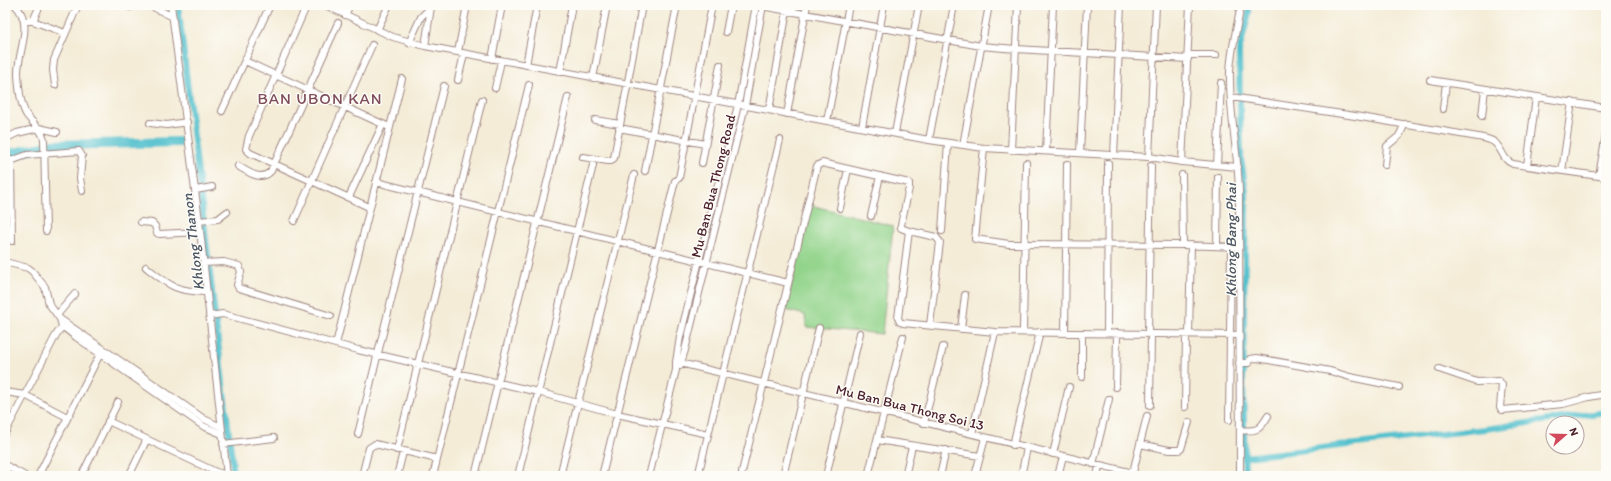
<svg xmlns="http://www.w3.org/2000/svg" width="1611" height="481" font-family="Itim,sans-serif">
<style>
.green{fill:#93d48b;stroke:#6e7a5b}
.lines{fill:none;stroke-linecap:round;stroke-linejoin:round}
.canal{stroke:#55c1ce;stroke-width:6}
.river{stroke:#55c1ce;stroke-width:10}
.minor-casing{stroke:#9f8681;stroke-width:8}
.minor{stroke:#fff;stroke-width:6}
.labels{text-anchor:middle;stroke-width:3;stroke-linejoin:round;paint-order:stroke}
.street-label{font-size:14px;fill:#4a1f2b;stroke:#fdfcf7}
.water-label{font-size:15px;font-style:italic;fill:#4e5864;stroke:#fdfcf7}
.quarter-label{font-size:16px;letter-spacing:1px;fill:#7f4d5c;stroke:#fdfcf7}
</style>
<rect width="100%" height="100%" fill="#fdfcf7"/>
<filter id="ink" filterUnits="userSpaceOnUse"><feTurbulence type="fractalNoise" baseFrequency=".025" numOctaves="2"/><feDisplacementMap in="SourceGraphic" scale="8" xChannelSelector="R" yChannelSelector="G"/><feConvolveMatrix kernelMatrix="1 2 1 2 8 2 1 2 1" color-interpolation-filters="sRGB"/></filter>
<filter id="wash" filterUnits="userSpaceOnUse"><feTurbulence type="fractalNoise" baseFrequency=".012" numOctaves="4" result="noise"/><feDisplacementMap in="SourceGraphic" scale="16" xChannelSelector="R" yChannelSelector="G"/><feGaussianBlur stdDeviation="0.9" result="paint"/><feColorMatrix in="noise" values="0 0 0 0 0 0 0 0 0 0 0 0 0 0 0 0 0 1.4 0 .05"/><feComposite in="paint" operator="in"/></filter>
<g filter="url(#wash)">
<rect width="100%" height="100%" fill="#f4ecd7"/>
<!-- green -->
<path class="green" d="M810 205 893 226 882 334 806 327 805 315 786 310Z"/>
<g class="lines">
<!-- canal -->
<path class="canal" d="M178 5 234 476
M1245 457 1485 429 1606 412
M1245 476 1243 378 1246 192 1241 160 1239 52 1249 12V5"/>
<!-- river -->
<path class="river" d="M5 155 53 145 180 142"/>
</g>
</g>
<g filter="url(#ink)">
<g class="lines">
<defs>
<path id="minor" d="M15 5C35 25 17 51 18 75 19 88 20 103 26 114 32 123 41 128 44 139L46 231
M149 5 173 17
M171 5 199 221 227 476
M325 5 393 37 425 46 929 140 984 148 1149 157 1182 162 1238 167
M756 5 981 46 1016 49 1188 59
M130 7 137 5
M306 7 249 136 246 149 250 153 369 207
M345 15 350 5
M24 21H33L65 33
M33 21 40 5
M377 30 389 5
M726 32 731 5
M409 43 421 17 431 7
M425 46 431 7
M458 52 467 5
M1188 55H1216
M492 59 502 5
M245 61 389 127
M526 65 537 5
M560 72 572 5
M593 78 607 5
M458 80 464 54
M1430 80 1606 108
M55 85 53 70 54 60 78 5
M495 88 501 61
M1231 97 1355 116 1478 137C1484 138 1490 139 1494 142 1503 149 1502 160 1513 164L1606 177
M1443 109 1446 83
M769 110 787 11
M222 111 270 5
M787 114 807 5
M1482 116 1485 89
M595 120 620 124
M827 121 849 5
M150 123 167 125 187 122
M862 127 884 5
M619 128 705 144
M895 133 919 5
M5 139 17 133 39 128 57 132
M929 140 954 5
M963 145 989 5
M984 148 975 239 1009 244 1183 245 1239 247
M1011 150 1018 5
M1046 151 1053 5
M1080 153 1087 5
M1114 155 1121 5
M583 157 608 161H611L614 158 642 5
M1149 157 1156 5
M11 160 12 241
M1182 162 1190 5
M5 163 27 155 79 151 82 156 80 178 82 191
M702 163 720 65
M1217 165 1221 83
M1385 165 1387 146 1399 136 1405 124
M238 166C248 172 261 182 271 171L338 23
M1527 166 1536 97
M645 171 677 5
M1562 171 1572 102
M1182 175 1183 245
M1599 176 1606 134
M679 178 712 5
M376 182 788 283
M196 190 212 187
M349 197 383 124
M840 208 848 169
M871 216 880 176
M199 221 218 219 227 212
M294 221 372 45
M141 222 152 223 155 226 157 233 159 234 200 232
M909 231 936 237 940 242 930 325
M942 231 948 143
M1217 246 1218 177
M5 262 28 268 32 271 45 287 49 304 60 319 62 326 76 337 203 426 222 434
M203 263 224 262 239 266 241 272 237 285 239 288 331 316
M146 267C170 286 175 291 206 292
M57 315 75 294
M209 316 223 314 358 350 538 392 617 414 708 434
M60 319 204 419 221 427
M961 329 965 295
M1023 331 1026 163
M1065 333 1067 164
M1107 333 1108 163
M1148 334 1151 166
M1189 334 1191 245
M336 344 402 79
M676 362 1133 473
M1239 363H1249L1250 359 1257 358 1330 371 1350 377 1399 387
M680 366 685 350 745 106 763 5
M1439 369 1477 382 1499 381 1502 385 1500 407 1502 410 1563 404 1589 397 1606 394
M1082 377V333
M1116 387 1117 333
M5 392 25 395 67 417
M1150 405 1151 334
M1185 407 1186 335
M1229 420 1231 247
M108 421 216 472 227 475
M924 423 943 347
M1240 430C1256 432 1260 430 1268 416
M5 433 56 335 64 324
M358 434 444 86
M972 434 995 332
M877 440 980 456
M223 444 274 438
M1140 444 1169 450H1179L1181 449 1189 422
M1013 445 1040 332
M397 450 482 100
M1053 454 1069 387
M1093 464 1109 399
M5 465 25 476
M742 472 816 170 817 166 822 163 909 183V188L901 225V228L909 231 898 318 900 322 903 323 995 332 1239 335
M82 475 118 402
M38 476 101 352
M129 476 146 441
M362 476 369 448 375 444 437 459
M397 476 403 452
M433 476 529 85
M475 476 568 97
M518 476 593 165
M560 476 634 175
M602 476 675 181
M649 476 676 370V362L680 337 738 105 756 5
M698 476 780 140
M783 476 819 328
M826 476 860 333
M868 476 903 337
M905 476 912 446
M940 476 946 450
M975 476 985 438
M1021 476 1027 448
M1058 476 1063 456
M1097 476 1099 466
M1132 476 1147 416
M1240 476 1239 192C1238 152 1229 112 1230 72 1231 50 1237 27 1241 5"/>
</defs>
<!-- minor casing -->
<use href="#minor" class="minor-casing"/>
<!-- minor -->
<use href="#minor" class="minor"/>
</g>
</g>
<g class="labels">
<!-- street labels -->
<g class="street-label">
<text transform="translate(713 186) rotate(-76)" y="5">Mu Ban Bua Thong Road</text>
<text transform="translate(910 407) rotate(14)" y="5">Mu Ban Bua Thong Soi 13</text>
</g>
<!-- water labels -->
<g class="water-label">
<text transform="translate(1231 240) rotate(-90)" y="5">Khlong Bang Phai</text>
<text transform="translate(193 242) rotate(-97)" y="5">Khlong Thanon</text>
</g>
<!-- quarter labels -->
<g class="quarter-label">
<text x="320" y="104">BAN UBON KAN</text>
</g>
</g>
<!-- margin -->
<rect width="1611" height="481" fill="none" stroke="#fdfcf7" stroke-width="20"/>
<!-- north arrow -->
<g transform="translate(1565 435) rotate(70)"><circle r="19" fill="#fdfcf7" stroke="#b5a4a5"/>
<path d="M0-3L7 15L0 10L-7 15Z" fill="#d1495b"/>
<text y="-6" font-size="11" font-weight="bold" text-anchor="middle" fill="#4a1f2b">N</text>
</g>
</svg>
